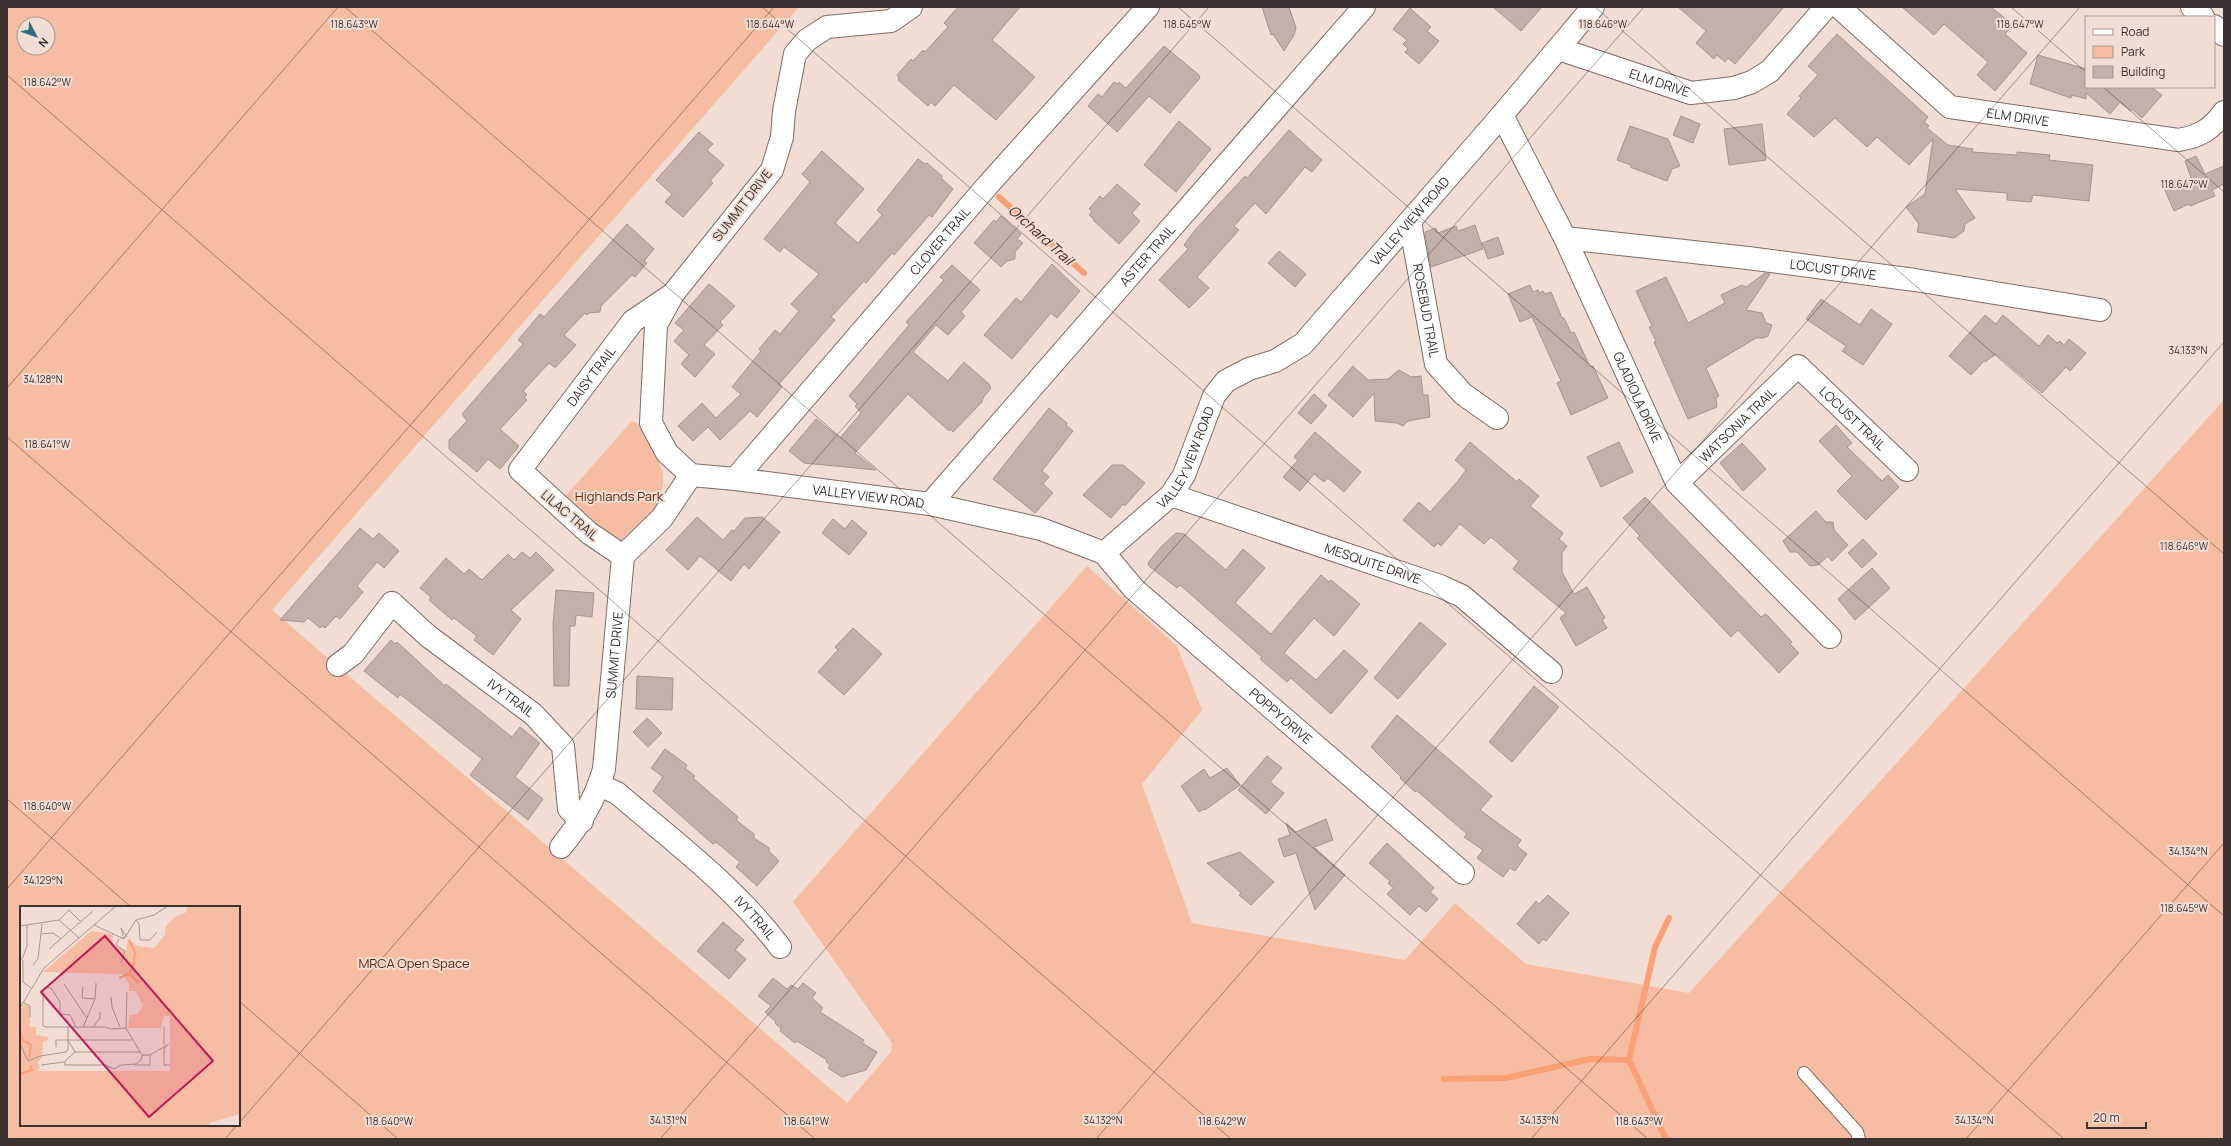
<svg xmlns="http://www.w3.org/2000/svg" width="2231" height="1146" font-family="Manrope,sans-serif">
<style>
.green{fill:#f7bda2;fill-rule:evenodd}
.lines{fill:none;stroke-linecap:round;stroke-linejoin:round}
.stream{stroke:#fb9f75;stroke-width:6}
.building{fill:#c3b0a8;stroke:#a7948c}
.lane-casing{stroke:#7e6d65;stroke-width:14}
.street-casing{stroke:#7e6d65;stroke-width:24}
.lane{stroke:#fff;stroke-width:12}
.street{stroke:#fff;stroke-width:22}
.ticks{fill:none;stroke:#39322e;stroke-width:1;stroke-opacity:0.45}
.labels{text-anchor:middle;stroke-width:4;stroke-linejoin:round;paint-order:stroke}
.street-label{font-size:13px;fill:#39322e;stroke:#f1ddd4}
.park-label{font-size:13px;fill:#612809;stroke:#f1ddd4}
.water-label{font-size:14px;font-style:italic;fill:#421e0d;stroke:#f1ddd4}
.inset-river{fill:none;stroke:#fb9f75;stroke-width:2}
.inset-road{fill:none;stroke:#a79992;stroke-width:1}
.view{fill:#c2185b;fill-opacity:0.15;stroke:#c2185b;stroke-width:2}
.inset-edge{fill:none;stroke:#39322e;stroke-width:2}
.ticks-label{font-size:10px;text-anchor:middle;fill:#39322e;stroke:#f1ddd4;stroke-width:4;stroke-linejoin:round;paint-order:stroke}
</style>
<rect width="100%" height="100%" fill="#f1ddd4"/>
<!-- green -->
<path class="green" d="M7 7H799L272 610 847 1103 891 1052 892 1043 793 902 1087 566 1177 646 1202 710 1142 784 1192 923 1405 960 1455 903 1526 964 1689 993 2224 400V1139H2062L2061 1137 2057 1139H7ZM24 24H48V48H24ZM21 907H239V1125H21Z
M632 421 645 426 663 473V484L659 503 653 517 626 540 612 541 563 499Z"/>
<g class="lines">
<!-- stream -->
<path class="stream" d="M999 197 1084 273
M1444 1079 1506 1078 1590 1059 1629 1060
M1666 1139 1629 1060 1655 947 1669 918"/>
</g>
<!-- building -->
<path class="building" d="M958 7H1020L992 40 1035 77 996 120 954 85 935 106 931 102 928 106 898 80 899 78 897 75 911 59 913 61 923 50 925 52 948 27 944 23Z
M1262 7H1289L1296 28 1294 35 1284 51 1273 34 1271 35Z
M1493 7H1542L1521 31Z
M1678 7H1784L1735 64 1728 58 1725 62 1717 55 1714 59 1696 43 1706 31Z
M1902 7H1991L2013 25 2005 34 2027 53 1995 91 1977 75 1988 62 1944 24 1934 35Z
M1410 8 1431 27 1427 31 1439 41 1419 64 1405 52 1408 49 1403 44 1407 40 1393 29Z
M1837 34 1928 117 1924 122 1929 126 1927 128 1948 145 1973 149 1972 152 2017 155V152L2050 155 2049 160 2093 165 2089 201 2033 195 2031 202 2007 200V193L1955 189 1975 218 1965 224 1964 231 1954 238 1917 232 1919 224 1906 207 1925 194 1933 139 1909 165 1877 137 1867 147 1835 118 1814 137 1787 114 1801 98 1799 96 1818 75 1808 66Z
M1164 46 1199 75 1200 78 1170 113 1149 96 1117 132 1088 106 1098 94 1102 97 1114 82 1117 84 1119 82 1126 88Z
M2038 55 2086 69V87H2151L2162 95 2142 118 2132 109 2131 111 2120 102 2110 114 2086 93V99L2072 95 2071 98 2030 84Z
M1681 116 1700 124 1693 143 1673 135Z
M1179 121 1211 149 1176 192 1144 165Z
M1762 124 1766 160 1729 165 1724 129Z
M1630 126 1668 139 1680 166 1672 169 1667 181 1630 167 1631 165 1617 160Z
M1289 130 1322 160 1312 172 1305 167 1266 214 1255 203 1234 226 1239 230 1197 277 1209 288 1189 308 1159 280 1188 249 1184 245 1196 229 1245 176 1247 178Z
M699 132 713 144 707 150 724 165 710 181 713 183 683 217 665 202 672 194 656 180Z
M822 151 864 189 835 223 858 243 882 215 877 210 918 159 925 164 927 163 942 176 941 178 953 189 932 217 929 215 894 255 892 253 866 283 864 281 831 317 835 320 779 384 782 387 757 417 750 411 720 440 708 427 693 441 678 426 702 403 716 418 741 394 732 387 761 351 759 349 775 330 780 334 799 311 791 304 819 274 784 247 780 252 764 239 810 182 802 174Z
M2196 156 2205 174 2224 166V184L2212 190 2215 196 2190 206 2189 204 2174 211 2163 186 2180 178 2183 184 2192 180 2185 161Z
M1117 184 1140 204 1132 213 1140 221 1119 244 1093 220 1094 219 1089 215 1092 211 1089 209 1100 196 1103 199Z
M1001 216 1021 234 1017 239 1023 243 1015 252V259L1007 261 1001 267 974 243 994 220 996 222Z
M627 224 654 249 644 261 647 263 635 277 632 275 601 306 600 312 589 313 587 315 585 313 564 335 576 345 556 367H554L549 363 523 391 527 395 524 397 527 400 500 429 519 446 500 469 488 459 477 472 449 449V440L467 421 462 414 523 344 518 340 540 314 544 317Z
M1475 225 1483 249 1431 267 1425 232 1436 228 1438 233 1456 226 1458 231Z
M1498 237 1504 254 1488 259 1482 243Z
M1279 251 1306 274 1295 287 1268 263Z
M1052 264 1080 291 1057 318 1051 313 1012 359 984 335 1016 298 1021 302Z
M952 265 980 290 961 312 965 316 948 335 936 325 913 352 948 381 964 362 989 384 991 388 983 398 982 402 953 432 950 429 949 431 908 394 855 453 876 470 804 463 789 451 816 419 840 438 861 413 855 406 857 404 849 396 909 325 906 322 944 280 940 277Z
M1765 273 1770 274 1746 310 1762 313 1766 323 1772 325 1768 336 1763 338H1756L1706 368 1719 396 1716 398 1717 407 1688 419 1654 342 1656 341 1649 327 1652 326 1636 291 1666 277 1688 323 1725 303 1721 295 1742 285 1746 287Z
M709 284 735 306 720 322 723 325 704 345 715 354 695 377 681 364 689 355 674 341 684 330 675 323Z
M1530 285 1533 292 1538 290 1539 293 1543 291 1545 294 1551 292 1562 318H1564L1571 333 1574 332 1590 367 1593 366 1608 398 1571 415 1557 383 1561 381 1532 317 1520 322 1508 294Z
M1821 299 1860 325 1871 309 1892 324 1863 365 1842 351 1846 346 1806 319Z
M1985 315 1996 324 2003 315 2039 346 2048 335 2057 343 2060 341 2064 345 2069 339 2086 353 2070 371 2066 367 2042 393 1996 354 1985 362 1984 361 1971 375 1949 356Z
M1353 366 1368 380 1388 379 1399 370 1411 377 1421 376 1423 395H1428L1430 417 1408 421 1403 426 1397 423 1375 421 1374 393 1353 417 1328 395Z
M1314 394 1327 406 1311 424 1298 413Z
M1049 408 1067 423 1066 425 1073 431 1042 471 1049 477 1043 484 1053 493 1035 513 993 479Z
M1836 425 1852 443 1847 447 1882 481 1888 475 1899 487 1866 520 1837 491 1852 476 1819 441Z
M1315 432 1361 472 1344 492 1328 478 1324 482 1314 474 1300 491 1283 477 1298 460 1294 457Z
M1470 442 1517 482 1519 479 1539 496 1530 506 1563 533 1559 539 1567 546 1562 553V572L1574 594 1587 587 1605 618 1602 620 1607 628 1576 646 1560 618 1566 613 1513 569 1519 561 1491 537 1484 544 1460 524 1441 546 1438 543 1434 547 1403 520 1419 502 1430 512 1457 482 1466 470 1455 460Z
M1619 442 1633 472 1601 487 1587 457Z
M1742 443 1766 469 1743 491 1720 463Z
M1112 465H1123L1145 483 1125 506 1123 504 1111 518 1083 495Z
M1645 497 1761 617 1766 614 1792 642 1790 644 1799 653 1779 673 1738 630 1731 637 1637 538 1640 536 1623 518Z
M1816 511 1826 522H1833L1834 530 1848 545 1832 561 1828 556 1818 565 1810 566 1797 552H1790L1783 541Z
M697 517 723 540 732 530 734 531 745 518 762 517 780 532 749 569 744 564 731 581 700 556 688 570 666 550Z
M833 519 845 529 852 520 867 533 849 555 822 533Z
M360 528 373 539 379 533 399 551 384 568 377 562 357 586 363 592 340 619 336 616 325 628 322 626 320 628 308 618 304 622 280 620Z
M1176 533 1184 534 1226 570 1243 549 1265 568 1235 603 1271 634 1321 575 1329 582 1331 580 1360 604 1334 636 1314 618 1284 653 1316 680 1344 650 1368 671 1331 714 1291 678 1287 682 1260 659 1262 657 1180 585 1177 588 1149 566 1148 563 1160 548Z
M1863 539 1877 554 1862 568 1848 553Z
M522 552 530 558 536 552 554 570 511 610 521 619 493 655 474 640 477 636 454 618 452 620 429 600 431 597 420 588 446 558 464 574 469 569 482 580 508 554 514 560Z
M1872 568 1890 588 1855 620 1838 599Z
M556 590 594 593 592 617 576 615 575 626H570L569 686H554L553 624Z
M1420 622 1446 644 1398 699 1374 678Z
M853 628 882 654 844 695 818 672 838 650 835 647Z
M391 640 395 644 397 642 445 686 446 684 512 737 520 727 540 743 515 777 543 799 528 820 470 775 482 759 400 694 398 698 364 671Z
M637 676 673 678 672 710 636 709Z
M1534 686 1559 707 1512 762 1489 742Z
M1397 715 1492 796 1480 810 1521 840 1517 846 1527 854 1515 871 1510 868 1503 877 1477 858 1483 850 1464 837 1467 834 1416 790 1415 792 1400 778 1401 777 1371 747Z
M647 718 662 733 648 747 633 732Z
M665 749 687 765 685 768 695 776 693 778 738 817 736 820 754 834V838L769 848V851L779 861 757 886 736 867 740 862 716 842 713 844 699 832 653 791 663 777 651 768Z
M1267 756 1282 768 1270 782 1284 793 1266 814 1238 790Z
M1227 768 1240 785 1205 810 1204 809 1199 812 1181 786 1204 769 1210 778Z
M1326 819 1333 840 1314 847 1345 875 1315 910 1296 853 1284 857 1278 839 1290 835 1286 823 1296 832Z
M1387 843 1434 888 1430 892 1438 899 1426 912 1419 906 1410 915 1387 894 1393 888 1388 883 1390 881 1369 863Z
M1240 852 1274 882 1251 905 1239 895 1241 893 1207 863Z
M1548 895 1569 913 1546 941 1543 939 1539 944 1517 924 1536 901 1539 904Z
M723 922 744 940 735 950 746 959 729 979 697 951Z
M773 978 787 989 791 985 798 989 803 983 816 993 812 998 823 1008 820 1012 864 1040 862 1043 877 1052 866 1070 842 1077 828 1068 830 1065 826 1062 827 1060 797 1041 795 1043 780 1031 781 1029 775 1023 776 1022 765 1012 771 1006 758 996Z"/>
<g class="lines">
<defs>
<path id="lane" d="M1804 1073 1857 1132 1859 1139"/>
<g id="street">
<path id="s1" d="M911 7 891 21 827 27 807 40 795 54 784 111 782 137 772 170 673 294 656 325 651 423 667 453 691 475 735 479 930 504 1041 529 1104 553"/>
<path id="s2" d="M1839 7 1950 107 2178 140C2199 137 2212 129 2224 112"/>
<path d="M2192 7 2203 17"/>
<path d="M2214 26 2224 35"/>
<path id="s3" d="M1559 49 1691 93 1734 88 1752 82 1770 71 1826 7"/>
<path id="s4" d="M1502 115 1565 238 1677 483 1830 637"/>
<path id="s5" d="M1410 222 1436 364 1463 394 1497 418"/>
<path id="s6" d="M1565 238 1748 258 1915 280 2100 310"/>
<path id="s7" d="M735 479 987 186 1148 7"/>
<path id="s8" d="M1677 483 1798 366 1907 470"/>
<path id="s9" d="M1171 495 1440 586 1462 596 1551 672"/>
<path id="s10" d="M930 504 1364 7"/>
<path id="s11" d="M1104 553 1171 495 1184 475 1214 396 1226 381 1249 369 1275 361 1303 344 1502 115 1593 7"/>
<path id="s12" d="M1104 553 1134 589 1463 873"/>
<path id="s13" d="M623 556 589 533 520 470 633 321 670 296"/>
<path id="s14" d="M338 665 353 654 392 603 428 636 533 714 563 746 569 809 582 821"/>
<path id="s15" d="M599 785 617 793C673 841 735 887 780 947"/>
<path id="s16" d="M561 847C581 822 595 800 604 769L623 556 662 518 691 475"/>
</g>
</defs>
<!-- lane casing -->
<use href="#lane" class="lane-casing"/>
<!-- street casing -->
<use href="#street" class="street-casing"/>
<!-- lane -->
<use href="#lane" class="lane"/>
<!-- street -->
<use href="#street" class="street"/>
</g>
<!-- ticks -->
<path class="ticks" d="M345 7 1648 1139M762 7 2064 1139M1178 7 2224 916M1595 7 2224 554M2011 7 2086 72M7 75 1231 1139M2103 87 2224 192M7 388 338 7M7 437 815 1139M7 799 131 907M7 889 774 7M239 1001 398 1139M239 1123 1209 7M225 1139 237 1125M660 1139 1644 7M1096 1139 2080 7M1531 1139 2224 342M1966 1139 2224 843"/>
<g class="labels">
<!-- street labels -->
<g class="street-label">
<text dy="5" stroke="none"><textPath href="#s3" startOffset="106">ELM DRIVE</textPath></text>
<text dy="5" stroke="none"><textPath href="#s2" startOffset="218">ELM DRIVE</textPath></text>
<text transform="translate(742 205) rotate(-52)" y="5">SUMMIT DRIVE</text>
<text dy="5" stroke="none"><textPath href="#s11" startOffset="465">VALLEY VIEW ROAD</textPath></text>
<text dy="5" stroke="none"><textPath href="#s7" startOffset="314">CLOVER TRAIL</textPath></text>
<text dy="5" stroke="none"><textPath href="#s10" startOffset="330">ASTER TRAIL</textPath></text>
<text dy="5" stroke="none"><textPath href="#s6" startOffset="270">LOCUST DRIVE</textPath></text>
<text dy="5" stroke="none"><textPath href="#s5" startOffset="90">ROSEBUD TRAIL</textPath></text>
<text dy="5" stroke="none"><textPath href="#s13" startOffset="252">DAISY TRAIL</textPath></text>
<text dy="5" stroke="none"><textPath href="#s4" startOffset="313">GLADIOLA DRIVE</textPath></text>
<text dy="5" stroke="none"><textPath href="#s8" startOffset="244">LOCUST TRAIL</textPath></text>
<text dy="5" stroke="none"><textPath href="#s8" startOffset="84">WATSONIA TRAIL</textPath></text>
<text dy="5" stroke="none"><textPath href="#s11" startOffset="129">VALLEY VIEW ROAD</textPath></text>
<text dy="5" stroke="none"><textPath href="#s1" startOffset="787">VALLEY VIEW ROAD</textPath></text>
<text transform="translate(570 515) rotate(40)" y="5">LILAC TRAIL</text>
<text dy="5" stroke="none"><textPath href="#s9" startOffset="213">MESQUITE DRIVE</textPath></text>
<text dy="5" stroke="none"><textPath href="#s16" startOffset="204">SUMMIT DRIVE</textPath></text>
<text dy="5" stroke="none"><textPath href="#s14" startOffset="235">IVY TRAIL</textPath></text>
<text dy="5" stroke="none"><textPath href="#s12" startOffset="241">POPPY DRIVE</textPath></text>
<text dy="5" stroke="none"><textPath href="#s15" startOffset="206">IVY TRAIL</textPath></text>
</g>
<!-- park labels -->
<g class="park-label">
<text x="619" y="501">Highlands Park</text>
<text x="414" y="968">MRCA Open Space</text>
</g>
<!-- water labels -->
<g class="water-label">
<text transform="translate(1041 235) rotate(42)" y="5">Orchard Trail</text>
</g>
</g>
<!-- overview -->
<g transform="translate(20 906)">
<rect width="220" height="220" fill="#f1ddd4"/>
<path d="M168 0H220V208L193 216 189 217 190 220H0V106L4 98 10 101V121H16V129L28 131V134L23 136 22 152 17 156 20 161 18 165H150V110H144L141 122H108L110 109 118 108 123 99 115 85H109V78L103 68 23 66 71 25 93 28V40L106 45 108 33 117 40 134 42 145 29 146 20 155 11 165 7Z" fill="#f7bda2"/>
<path class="inset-river" d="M110 68 119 77M99 72 109 68 114 58 115 46 109 34M0 125 3 134 11 139 9 152M0 168 12 164 10 160"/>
<path class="inset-road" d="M39 14 49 4 61 16M116 14 119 18 120 34H130L137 26M74 19 104 33 116 14 134 9 148 0M0 20 39 14 59 32M21 28 33 27 41 33M99 33 96 39 105 45 101 57M104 33 101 22 107 31M29 43 73 5M0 52 3 55V76L11 82M2 53 7 40V19M13 59 18 53 22 18M44 78 66 111M63 81 62 92 75 93M91 91 92 101 100 121M3 96 10 100V111M0 102 24 62 96 0M56 121 50 109 40 108V96L31 82 25 81 23 84V120L27 121H85L91 123 106 122M63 121 75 93 76 77M73 121 80 112V106M48 134 55 146 45 155V159H85L94 163 101 159 116 158 121 154 122 149 106 122 107 86M0 138 8 155 20 150 46 146 48 143V121M144 139V121M147 139 144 143V159H150M36 141V134H112M55 146H120M122 149H130L149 138M21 159 44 156M114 159H130V149"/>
<path class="view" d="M85 30 193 155 129 211 21 86Z"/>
<rect width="220" height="220" class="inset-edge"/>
</g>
<g class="ticks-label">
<text x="354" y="28">118.643°W</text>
<text x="770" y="28">118.644°W</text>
<text x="1187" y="28">118.645°W</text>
<text x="1603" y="28">118.646°W</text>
<text x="2020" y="28">118.647°W</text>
<text x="47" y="86">118.642°W</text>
<text x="2184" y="188">118.647°W</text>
<text x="2188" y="354">34.133°N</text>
<text x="43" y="383">34.128°N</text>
<text x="47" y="448">118.641°W</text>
<text x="2184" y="550">118.646°W</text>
<text x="47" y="810">118.640°W</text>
<text x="2188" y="855">34.134°N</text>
<text x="43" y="884">34.129°N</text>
<text x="2184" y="912">118.645°W</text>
<text x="668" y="1124">34.131°N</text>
<text x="1103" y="1124">34.132°N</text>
<text x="1539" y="1124">34.133°N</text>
<text x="1974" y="1124">34.134°N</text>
<text x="389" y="1125">118.640°W</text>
<text x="806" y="1125">118.641°W</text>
<text x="1222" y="1125">118.642°W</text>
<text x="1639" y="1125">118.643°W</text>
</g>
<!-- border -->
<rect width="2231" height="1146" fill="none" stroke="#39322e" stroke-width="16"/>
<!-- legend -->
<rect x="2085" y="16" width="130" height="72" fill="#f1ddd4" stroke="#a79992"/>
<rect x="2093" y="29" width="20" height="6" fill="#ffffff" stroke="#a79992"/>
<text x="2121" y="36" font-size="12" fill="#39322e">Road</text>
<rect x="2093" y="46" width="20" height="12" fill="#f7bda2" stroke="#a79992"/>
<text x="2121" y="56" font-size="12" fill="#39322e">Park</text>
<rect x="2093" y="66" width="20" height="12" fill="#c3b0a8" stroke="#a79992"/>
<text x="2121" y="76" font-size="12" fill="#39322e">Building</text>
<!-- north arrow -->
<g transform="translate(36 36) rotate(131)"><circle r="19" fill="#f1ddd4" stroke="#a79992"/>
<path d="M0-3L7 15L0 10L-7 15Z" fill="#2c6d81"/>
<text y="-6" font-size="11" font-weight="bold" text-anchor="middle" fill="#39322e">N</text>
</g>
<!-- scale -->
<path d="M2087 1122v6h59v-6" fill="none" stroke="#39322e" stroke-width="2"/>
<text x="2093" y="1122" font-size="12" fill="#39322e" stroke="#f1ddd4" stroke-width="3" paint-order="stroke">20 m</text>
</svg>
